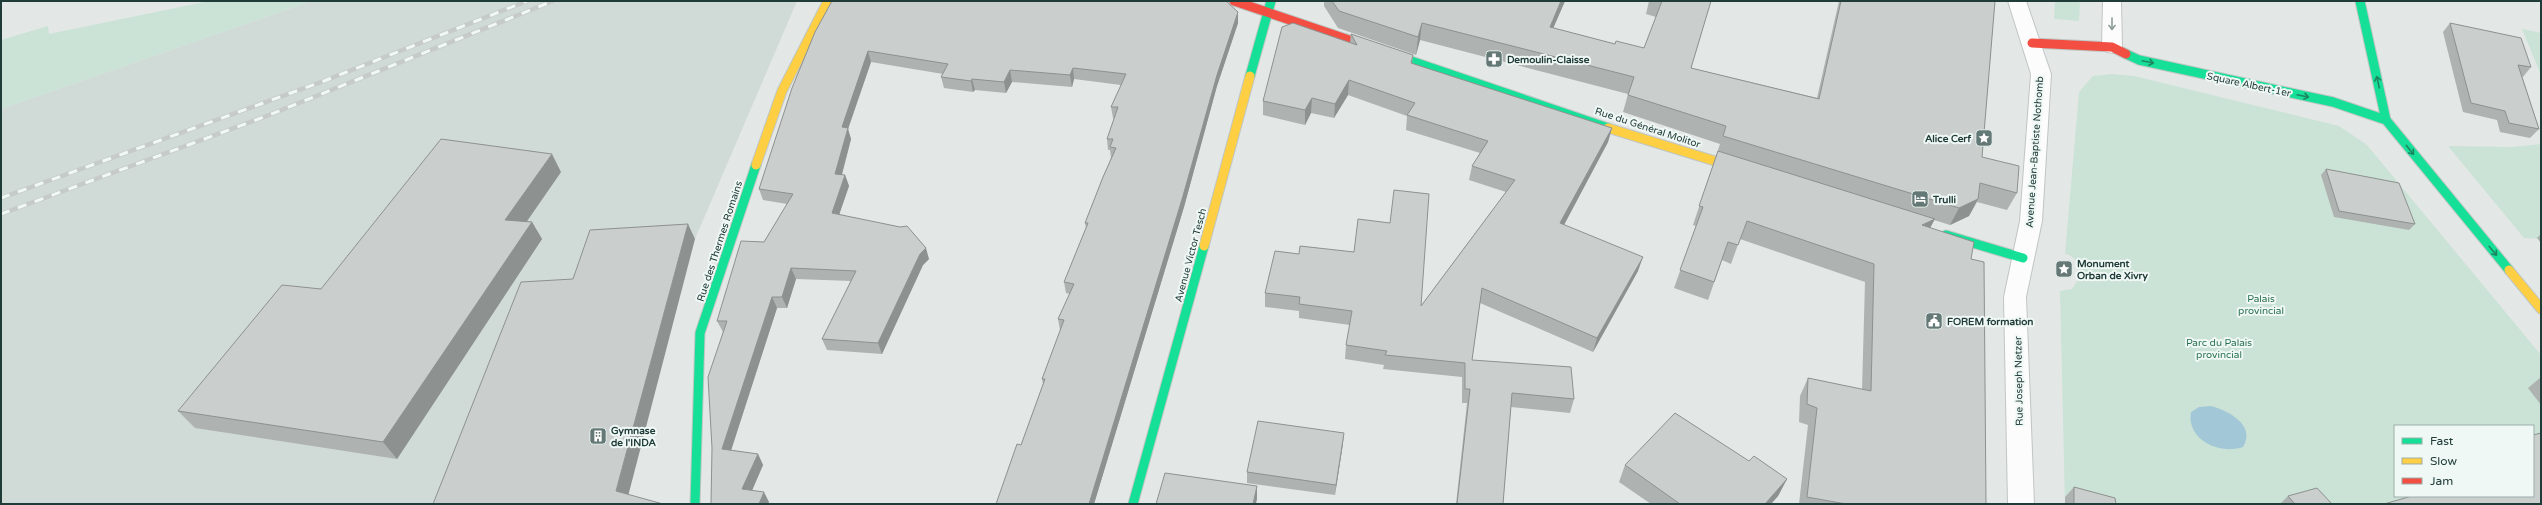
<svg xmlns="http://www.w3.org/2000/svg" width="2542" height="505" font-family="'Varela Round',sans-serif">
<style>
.built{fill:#d0dad7}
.green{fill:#cbe2d6;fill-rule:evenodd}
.water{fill:#a2c8d8}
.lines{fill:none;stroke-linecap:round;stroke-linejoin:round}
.street-casing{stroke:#c0c5c4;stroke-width:2}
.fast-casing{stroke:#bec6c4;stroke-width:11}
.slow-casing{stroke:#bec6c4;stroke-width:11}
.jam-casing{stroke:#bec6c4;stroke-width:11}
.street{fill:#fbfcfb;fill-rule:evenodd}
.fast{stroke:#16e098;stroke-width:9}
.slow{stroke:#ffcf43;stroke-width:9}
.jam{stroke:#f24e42;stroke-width:9}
.rail-casing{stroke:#c6cac9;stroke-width:4.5}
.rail{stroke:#f0f8f5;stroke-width:3;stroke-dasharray:9;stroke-linecap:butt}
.wall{fill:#aeb2b1}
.shaded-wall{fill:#8d9190}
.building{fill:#cacfce;stroke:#8d9190}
.oneway{stroke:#8e9c9a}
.oneway2{stroke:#1c8663}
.labels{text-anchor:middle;stroke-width:4;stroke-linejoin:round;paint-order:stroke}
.poi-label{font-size:10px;font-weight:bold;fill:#203c38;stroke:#f0f8f5;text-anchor:start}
.street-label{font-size:10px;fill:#203c38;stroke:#f0f8f5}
.park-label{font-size:10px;fill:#2a7351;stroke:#f0f8f5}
</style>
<rect width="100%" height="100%" fill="#e3e8e7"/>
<!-- built -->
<path class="built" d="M312 1H797L695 239 598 245 513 504H1V109Z"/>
<!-- green -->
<path class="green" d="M209 1H312L1 109V40L48 26 49 34Z
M2055 1H2080L2079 21 2054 19Z
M2522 29 2541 33V75Z
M2112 74 2134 76 2339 126 2367 145 2541 355V504H2065L2060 291 2072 289 2082 274C2079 265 2075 255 2065 254L2079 92 2093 76ZM2395 426H2533V496H2395Z
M2541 144V239L2524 238 2448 146 2513 147Z"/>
<!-- water -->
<path class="water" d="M2211 406C2229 411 2256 425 2243 447 2220 455 2186 440 2191 412L2199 407Z"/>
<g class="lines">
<defs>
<path id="street" d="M2008 1H2026L2051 74 2042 221 2026 297 2034 504H2008L2004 297 2020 221 2031 74Z
M2103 1H2121L2122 47 2119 51 2112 53 2105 51 2102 47Z"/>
<path id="fast" d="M2360 1 2386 120 2509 270
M1364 45 1608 128
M2126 54 2139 60 2333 102 2386 120
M1250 76 1271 1
M1946 235 2023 258
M695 504 700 333 756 165
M1133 504 1204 246"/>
<path id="slow" d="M1608 128 1744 170
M756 165 782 91 828 1
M1204 246 1250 76
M2509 270 2541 309"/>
<path id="jam" d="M1234 1 1364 45
M2032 43 2112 47 2126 54"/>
</defs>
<!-- street casing -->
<use href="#street" class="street-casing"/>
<!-- fast casing -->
<use href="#fast" class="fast-casing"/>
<!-- slow casing -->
<use href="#slow" class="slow-casing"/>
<!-- jam casing -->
<use href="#jam" class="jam-casing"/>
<!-- street -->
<use href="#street" class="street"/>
<!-- fast -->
<use href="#fast" class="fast"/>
<!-- slow -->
<use href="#slow" class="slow"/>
<!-- jam -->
<use href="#jam" class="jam"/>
<defs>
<path id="rail" d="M1 198 324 81 527 1
M1 214 264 117 553 1"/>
</defs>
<!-- rail casing -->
<use href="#rail" class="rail-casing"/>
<!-- rail -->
<use href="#rail" class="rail"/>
</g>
<!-- wall -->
<path class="wall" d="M1324 1H1565L1553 28 1615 44 1644 48 1656 17 1646 14 1649 1H1711L1691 68 1817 98 1839 1H1995L1982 157 2017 193 2007 210 1977 202 1969 216 1950 225 1934 220 1930 228 1971 259 1986 504H1799L1808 425 1799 422 1800 396 1808 378 1862 390 1865 282 1740 239 1731 264 1722 260 1708 300 1674 288 1696 226 1693 225 1720 144 1623 112 1628 94 1420 40 1416 55 1338 28 1324 6Z
M1238 12V23L1217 86 1184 207 1094 504H996L1021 445 1043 384 1042 379 1061 330H1060L1058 319 1070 294 1066 293 1064 282 1086 228 1085 223 1111 158 1110 150H1108L1107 139 1114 118H1113L1111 107 1121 85 1074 79 1072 87 1012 82 1006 93 975 90 973 92 944 88 941 77 943 74 871 62 848 129 851 139 842 175H845L849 186 839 214 929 259 923 265 882 354 827 350 822 339 851 281 796 279 787 308H777L731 450 758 454 763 465 752 490 769 502 711 504 723 332 717 321 764 242 787 204 763 200 759 189 815 32Z
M2450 23 2531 67 2523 77 2522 76 2539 129 2530 138 2500 132 2497 120 2463 112 2443 32Z
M1351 34 1413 55 1412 64 1612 128 1608 142 1564 225 1638 271 1593 352 1480 303 1472 360 1574 399 1570 413 1511 407 1503 504H1456L1467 403H1462V377L1383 369 1384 365 1345 359 1346 345 1350 325 1299 318V311L1265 307V293L1421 306 1506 192 1469 180 1472 166 1480 153 1406 130 1407 116 1348 95 1334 118 1311 113 1305 125 1263 115V101L1350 42Z
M2326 169 2415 224 2409 230 2334 217 2321 175Z
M561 172 527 221 532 222 542 239 397 459 195 428 178 411Z
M2541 234V243L2537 238Z
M2541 377V405L2528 388Z
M1343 443 1335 495 1247 483V472Z
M1749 461 1787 479 1778 496 1771 504H1651L1619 482 1625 465Z
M2074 487 2116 504H2065V497Z
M2288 496 2332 504H2280Z"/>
<!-- shaded-wall -->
<path class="shaded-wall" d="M1561 1H1565L1546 45 1550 27Z
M1238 12V23L1217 86 1184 207 1094 504H1089L1217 75Z
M1422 23 1420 40 1416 55 1418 37Z
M868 51 871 62 848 129 851 139 839 185 835 174 842 127Z
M1073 68 1074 79 1072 87 1070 75Z
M1010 70 1012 82 1006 93 1004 82Z
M972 79 975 90 973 92 971 81Z
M1349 80 1348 95 1334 118 1335 104Z
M1312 98 1311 113 1305 125V110Z
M1612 128 1608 142 1557 238 1560 223Z
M552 154 561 172 516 237 505 220Z
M845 175 849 186 836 224 832 213Z
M1978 199 1969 216 1950 225 1959 208Z
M1935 219 1925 237 1922 225Z
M532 222 542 239 397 459 383 442Z
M688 224 695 239 626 504 616 491Z
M926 248 929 259 923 265 882 354 878 343 920 254Z
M1643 257 1638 271 1593 352 1597 338Z
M791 268 796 279 787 308 782 297Z
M772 297 777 308 728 460 722 449Z
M1344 433 1343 443 1335 495 1336 485Z
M758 454 763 465 748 500 742 489Z
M1787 479 1778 496 1771 504H1765Z
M1257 486V499L1256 504H1253Z
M764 492 769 502 768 504H759Z"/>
<!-- building -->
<path class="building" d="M832 1H1226L1238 12 1217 75 1183 196 1089 504H996L1017 444 1021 445 1045 379H1042L1064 320 1058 319 1074 284 1064 282 1088 223H1085L1103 177 1116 148 1110 147 1113 139H1107L1118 107H1111L1126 74 1073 68 1070 75 1010 70 1004 82 972 79 971 81 941 77 948 64 868 51 842 127 848 128 835 174 845 175 832 213 900 227 907 226 926 248 920 254 878 343 822 339 856 271 791 268 782 297H772L722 449 758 454 742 489 764 492 759 504H711L712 448 708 377 727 321H717L741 241 764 242 793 194 759 189 792 88 815 32Z
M1332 1H1561L1550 27 1615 44 1616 41 1644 48 1662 1H1711L1691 68 1819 99 1841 1H1995L1982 157 2019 166 2017 193 1980 183 1978 199 1959 208 1723 136 1726 126 1628 95 1634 77 1422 23 1418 37 1339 11Z
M1293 23 1357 45 1351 34 1413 55 1411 63 1612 128 1560 223 1643 257 1597 338 1482 288 1472 360 1571 367 1574 399 1512 393 1503 504H1457L1470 389H1465V363L1385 355 1387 351 1346 345 1352 311 1299 304 1300 297 1265 293 1275 251 1299 254 1300 246 1354 252 1358 219 1390 223 1394 190 1429 194 1421 306 1515 180 1472 166 1488 141 1407 115 1415 103 1349 80 1335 104 1312 98 1305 110 1263 101 1282 27Z
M2450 23 2521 38 2531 67 2518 65 2539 129 2509 123 2505 111 2471 103Z
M441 139 552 154 505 220 532 222 383 442 178 411 282 285 321 289Z
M1718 151 1935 219 1922 225 1974 242 1971 259 1984 262 1986 504H1846L1807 497 1817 408 1807 404 1808 378 1871 391 1874 264 1747 221 1738 245 1728 242 1714 282 1680 270 1703 207 1699 206Z
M2326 169 2399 183 2415 224 2339 211Z
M688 224 616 491 663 504H433L521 282 573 279 590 230Z
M1675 413 1749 461 1754 456 1787 479 1765 504H1680L1625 465Z
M1258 421 1344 433 1336 485 1247 472Z
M2541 433V504H2384L2412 496H2533V435Z
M1165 473 1257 486 1253 504H1156Z
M2074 487 2115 498 2116 504H2074Z
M2317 488 2332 504H2295L2288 496Z"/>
<!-- one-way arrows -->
<defs><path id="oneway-shaft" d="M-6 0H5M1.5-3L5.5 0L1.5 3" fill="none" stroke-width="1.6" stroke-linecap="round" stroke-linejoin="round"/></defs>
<use class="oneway" href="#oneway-shaft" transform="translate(2112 24) rotate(90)"/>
<g class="oneway2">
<use href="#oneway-shaft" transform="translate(2148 62) rotate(12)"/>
<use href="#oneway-shaft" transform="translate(2378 82) rotate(-102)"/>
<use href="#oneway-shaft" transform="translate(2303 96) rotate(12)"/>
<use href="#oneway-shaft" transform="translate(2410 150) rotate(51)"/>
<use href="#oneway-shaft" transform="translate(2493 251) rotate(50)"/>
</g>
<!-- icons -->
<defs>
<symbol id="pharmacy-square" viewBox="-11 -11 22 22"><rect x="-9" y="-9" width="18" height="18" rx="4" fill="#647875" stroke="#f0f8f5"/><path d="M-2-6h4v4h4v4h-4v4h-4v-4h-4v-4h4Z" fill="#fff"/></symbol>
<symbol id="sight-square" viewBox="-11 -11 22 22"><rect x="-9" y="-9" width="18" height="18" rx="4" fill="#647875" stroke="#f0f8f5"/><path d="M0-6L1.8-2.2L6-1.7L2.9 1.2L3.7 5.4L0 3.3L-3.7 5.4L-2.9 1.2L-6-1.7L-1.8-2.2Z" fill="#fff"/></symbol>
<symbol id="hotel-square" viewBox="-11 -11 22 22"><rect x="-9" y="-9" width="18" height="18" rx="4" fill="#647875" stroke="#f0f8f5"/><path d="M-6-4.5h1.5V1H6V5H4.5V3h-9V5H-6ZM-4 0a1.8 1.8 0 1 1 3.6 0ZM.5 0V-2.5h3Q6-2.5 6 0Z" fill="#fff"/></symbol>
<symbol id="civic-square" viewBox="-11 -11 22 22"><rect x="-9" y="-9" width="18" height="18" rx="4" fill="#647875" stroke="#f0f8f5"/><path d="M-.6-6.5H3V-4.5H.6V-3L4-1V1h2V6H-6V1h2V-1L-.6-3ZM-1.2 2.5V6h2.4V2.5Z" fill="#fff"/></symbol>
<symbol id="building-square" viewBox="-11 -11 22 22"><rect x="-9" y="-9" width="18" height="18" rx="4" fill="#647875" stroke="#f0f8f5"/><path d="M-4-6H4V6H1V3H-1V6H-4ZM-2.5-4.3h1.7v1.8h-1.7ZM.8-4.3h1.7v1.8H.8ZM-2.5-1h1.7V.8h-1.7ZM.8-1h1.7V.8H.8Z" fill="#fff"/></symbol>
</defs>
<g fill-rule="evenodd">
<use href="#pharmacy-square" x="1484" y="49" width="20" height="20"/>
<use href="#sight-square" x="1974" y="128" width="20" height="20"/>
<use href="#hotel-square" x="1910" y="189" width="20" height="20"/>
<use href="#sight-square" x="2054" y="259" width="20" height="20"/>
<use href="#civic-square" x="1924" y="311" width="20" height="20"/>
<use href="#building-square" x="588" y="426" width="20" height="20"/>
</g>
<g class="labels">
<!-- poi labels -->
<g class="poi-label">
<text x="1507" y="63">Demoulin-Claisse</text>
<text x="1971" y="142" text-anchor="end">Alice Cerf</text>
<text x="1933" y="203">Trulli</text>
<text x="2077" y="267">Monument<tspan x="2077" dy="12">Orban de Xivry</tspan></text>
<text x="1947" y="325">FOREM formation</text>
<text x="611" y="434">Gymnase<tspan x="611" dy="12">de l'INDA</tspan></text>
</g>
<!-- street labels -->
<g class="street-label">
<text transform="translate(2249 84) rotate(12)" y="4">Square Albert-1er</text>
<text transform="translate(1648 127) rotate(18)" y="4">Rue du Général Molitor</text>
<text transform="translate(2034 152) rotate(-86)" y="4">Avenue Jean-Baptiste Nothomb</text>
<text transform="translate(719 241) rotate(-72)" y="4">Rue des Thermes Romains</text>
<text transform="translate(1190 255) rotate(-75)" y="4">Avenue Victor Tesch</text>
<text transform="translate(2018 381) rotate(-91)" y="4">Rue Joseph Netzer</text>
</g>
<!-- park labels -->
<g class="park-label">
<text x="2261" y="302">Palais<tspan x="2261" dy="12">provincial</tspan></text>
<text x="2219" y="346">Parc du Palais<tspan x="2219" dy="12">provincial</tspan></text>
</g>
</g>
<!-- border -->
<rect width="2542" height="505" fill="none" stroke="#203c38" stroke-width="4"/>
<!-- legend -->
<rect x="2394" y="425" width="140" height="72" fill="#f0f8f5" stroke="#9dada9"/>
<rect x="2402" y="438" width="20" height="6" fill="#16e098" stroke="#9dada9"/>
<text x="2430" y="445" font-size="12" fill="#203c38">Fast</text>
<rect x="2402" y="458" width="20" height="6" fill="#ffcf43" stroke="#9dada9"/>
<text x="2430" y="465" font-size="12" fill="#203c38">Slow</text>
<rect x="2402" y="478" width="20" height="6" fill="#f24e42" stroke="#9dada9"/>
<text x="2430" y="485" font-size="12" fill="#203c38">Jam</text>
</svg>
